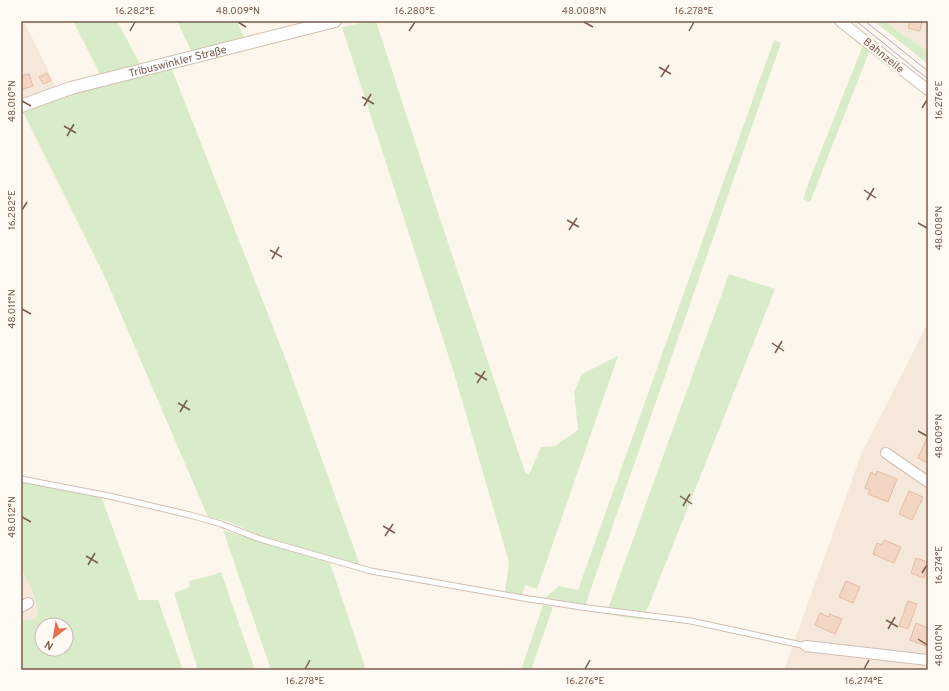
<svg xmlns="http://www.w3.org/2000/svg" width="949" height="691" font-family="Overpass,sans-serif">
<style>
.residential{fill:#f5e8da}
.green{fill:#d8ecc9;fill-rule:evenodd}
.building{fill:#f3d5c3;stroke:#e6bba3}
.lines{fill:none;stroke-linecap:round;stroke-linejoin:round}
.service-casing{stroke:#d1beb0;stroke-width:7}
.minor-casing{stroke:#d1beb0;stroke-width:12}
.tertiary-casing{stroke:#d1beb0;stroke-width:14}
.service{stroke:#fff;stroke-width:5}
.minor{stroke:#fff;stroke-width:10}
.tertiary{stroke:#fff;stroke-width:12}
.tram{stroke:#b9a8c9;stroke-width:1}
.ticks{fill:none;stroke:#7a5c4d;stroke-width:1.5}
.labels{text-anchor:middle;stroke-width:4;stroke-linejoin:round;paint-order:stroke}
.street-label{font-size:11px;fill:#7a5c4d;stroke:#fffaf3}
.neatline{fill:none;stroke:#7a5c4d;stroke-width:1.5}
.ticks-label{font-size:10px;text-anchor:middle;fill:#7a5c4d}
</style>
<rect width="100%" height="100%" fill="#fdf6ec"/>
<!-- residential -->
<path class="residential" d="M24 21 61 97 21 112V22Z
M887 21H928V51L896 30Z
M928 323V670H784L862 452Z
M21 568 32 590 38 611 35 619 26 621H21Z"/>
<!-- green -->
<path class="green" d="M73 21H117L140 64 100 74Z
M177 21H237L245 39 192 52Z
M370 21H376L440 219 525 472 529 475 541 447 555 446 578 430 574 392 582 374 618 356 537 589 525 585 522 596 505 591 509 562 454 373 342 27Z
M874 21H887L896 30 928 51V64Z
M774 40 781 43 589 594 586 605 545 598 559 586 578 590Z
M863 45 870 50 810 202 803 199 811 176Z
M171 67 286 360 360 565 277 543 227 521 208 517 104 275 23 112 61 97Z
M729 274 775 289 643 620 606 614Z
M21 476 100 493 139 600H158L183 670H21V621L35 619 38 611 32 590 21 568ZM42 625H66V649H42Z
M223 530 330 563 366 670H271Z
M221 572 255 670H198L174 593 190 587 189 581 206 577Z
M543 605 553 607 531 670H521Z"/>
<!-- building -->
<path class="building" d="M910 21H922L920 31 908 28Z
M47 73 51 81 43 84 39 77Z
M29 74 33 86 21 90V76Z
M928 436V463L918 458Z
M877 471 897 479 888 502 868 494 870 490 865 488 871 472 876 475Z
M909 491 923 497 912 520 899 514Z
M884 540 901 547 894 563 873 554 877 543 882 545Z
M916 558 928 562V566L924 578 911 573Z
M846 581 860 587 853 603 839 597Z
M908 601 917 604 908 629 899 626Z
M820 613 829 617 830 614 842 619 835 634 815 625Z
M916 623 928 628V647L910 640Z"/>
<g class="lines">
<defs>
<path id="service" d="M21 479 109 496 190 515 221 524 260 539 371 571 523 598 588 608 691 621 806 646"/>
<path id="minor" d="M840 21 928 90
M886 453 928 482
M21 607 28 603
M806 646 928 660"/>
<g id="tertiary">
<path id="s1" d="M21 106 71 88 335 21"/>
</g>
</defs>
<!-- service casing -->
<use href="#service" class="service-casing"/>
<!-- minor casing -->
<use href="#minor" class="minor-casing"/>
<!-- tertiary casing -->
<use href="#tertiary" class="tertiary-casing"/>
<!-- service -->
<use href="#service" class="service"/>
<!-- minor -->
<use href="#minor" class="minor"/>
<!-- tertiary -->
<use href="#tertiary" class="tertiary"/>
<!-- tram -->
<path class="tram" d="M856 21 928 79
M865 21 928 71"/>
</g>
<!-- ticks -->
<path class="ticks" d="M238 22 246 27M584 22 593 27M130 31 135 22M409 31 415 22M689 31 694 22M659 67 671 74M661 77 669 65M362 97 374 104M22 101 31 106M364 106 371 94M922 108 927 100M64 126 76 133M67 136 74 124M864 190 876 198M867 200 874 188M22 210 27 202M567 220 579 227M918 223 927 228M569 230 577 218M270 250 282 257M272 259 279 247M22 309 31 314M772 343 784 351M775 353 782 341M475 373 487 380M477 383 485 371M178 403 190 410M180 412 187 400M918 431 927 436M680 496 692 504M683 506 690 494M22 517 31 522M383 526 395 533M385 536 393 524M86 556 98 563M88 565 95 553M922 573 927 565M886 620 898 627M888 629 895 617M918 639 927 645M305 669 310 660M585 669 590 660M864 669 869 660"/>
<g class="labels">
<!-- street labels -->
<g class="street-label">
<text transform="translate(884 55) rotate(39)" y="4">Bahnzeile</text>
<text dy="4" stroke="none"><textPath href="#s1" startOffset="163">Tribuswinkler Straße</textPath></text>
</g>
</g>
<!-- border -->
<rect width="949" height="691" fill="none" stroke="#fffaf3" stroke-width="44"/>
<!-- north arrow -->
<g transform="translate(54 637) rotate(211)"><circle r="19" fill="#fffaf3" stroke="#cabbb1"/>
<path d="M0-3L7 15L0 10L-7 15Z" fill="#e76f51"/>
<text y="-6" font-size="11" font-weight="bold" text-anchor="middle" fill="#7a5c4d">N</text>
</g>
<rect x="22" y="22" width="905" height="647" class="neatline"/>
<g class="ticks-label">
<text x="135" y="14">16.282°E</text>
<text x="238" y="14">48.009°N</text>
<text x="415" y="14">16.280°E</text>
<text x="584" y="14">48.008°N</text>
<text x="694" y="14">16.278°E</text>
<text transform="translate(938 100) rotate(-90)" y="4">16.276°E</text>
<text transform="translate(11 101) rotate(-90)" y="4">48.010°N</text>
<text transform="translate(11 210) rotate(-90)" y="4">16.282°E</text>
<text transform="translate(938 228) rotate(-90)" y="4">48.008°N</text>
<text transform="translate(11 309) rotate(-90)" y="4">48.011°N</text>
<text transform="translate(938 436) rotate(-90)" y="4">48.009°N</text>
<text transform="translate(11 517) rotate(-90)" y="4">48.012°N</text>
<text transform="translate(938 565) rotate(-90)" y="4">16.274°E</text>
<text transform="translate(938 645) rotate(-90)" y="4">48.010°N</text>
<text x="305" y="684">16.278°E</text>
<text x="585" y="684">16.276°E</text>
<text x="864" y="684">16.274°E</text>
</g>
</svg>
